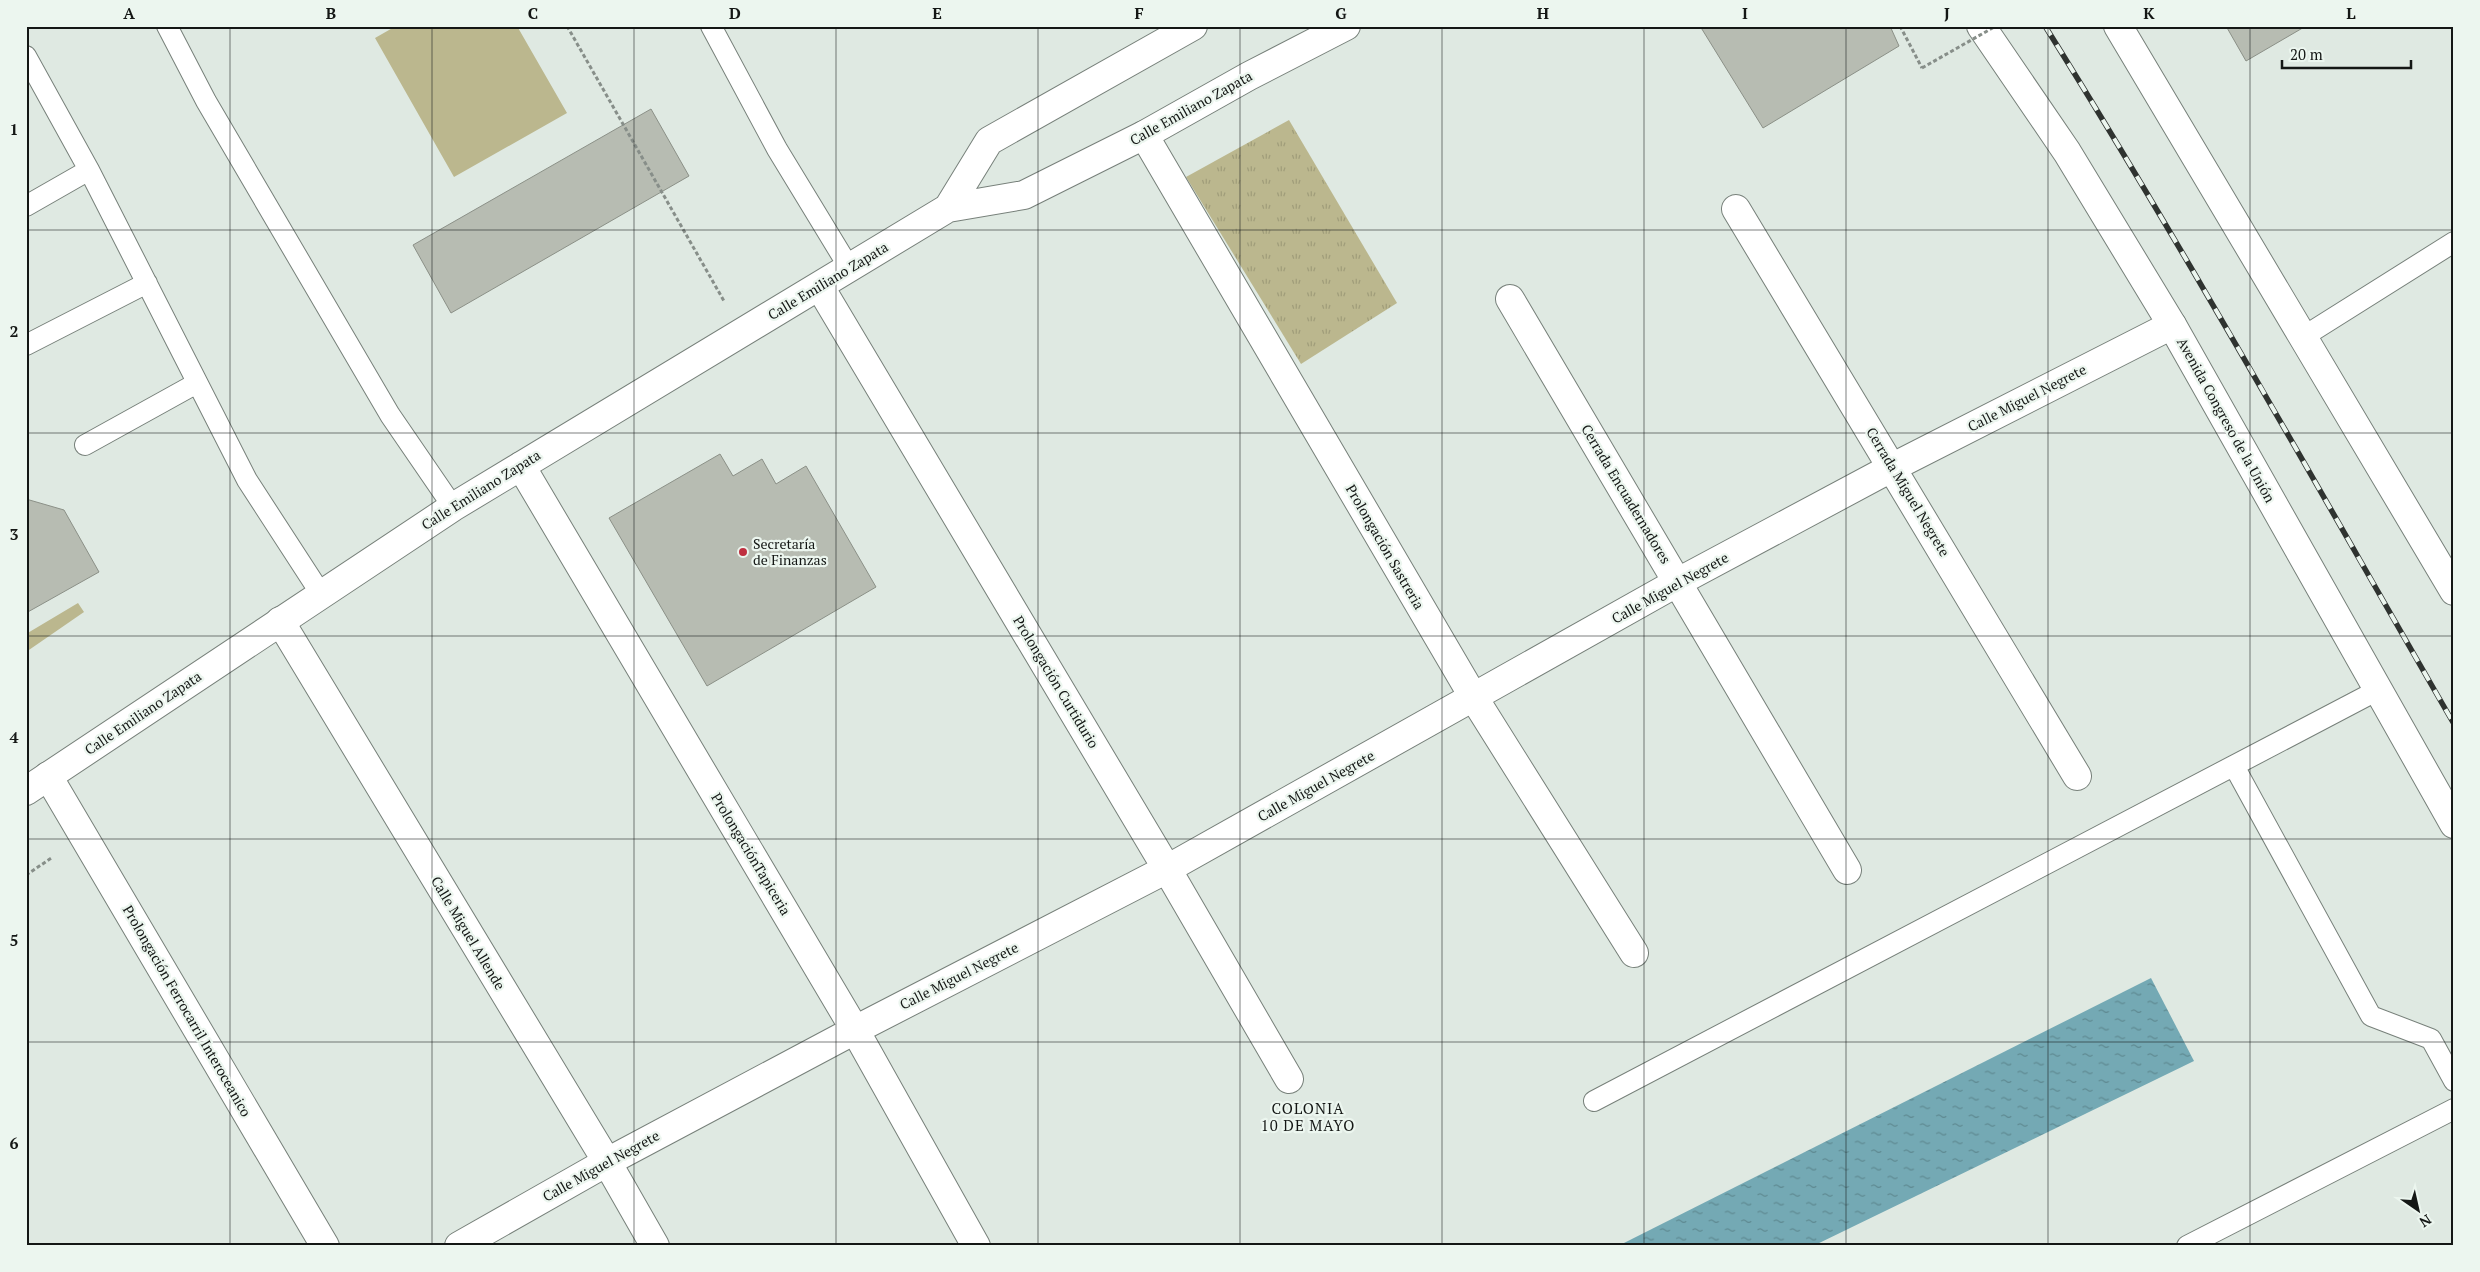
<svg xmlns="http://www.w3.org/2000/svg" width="2480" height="1272" font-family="'PT Serif',serif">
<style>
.park{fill:url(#park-tufts)}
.garden{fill:#bbb78e}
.water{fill:url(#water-ripples)}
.building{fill:#b7bcb2;stroke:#8b9087}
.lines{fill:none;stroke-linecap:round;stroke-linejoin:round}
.service-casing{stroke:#77807a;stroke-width:22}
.minor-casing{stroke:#77807a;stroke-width:30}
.tertiary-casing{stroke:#77807a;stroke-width:30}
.primary-casing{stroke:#77807a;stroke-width:30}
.path{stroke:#878e89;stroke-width:3;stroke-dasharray:4 2.5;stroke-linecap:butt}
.service{stroke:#fff;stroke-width:20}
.minor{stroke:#fff;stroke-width:28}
.tertiary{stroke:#fff;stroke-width:28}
.primary{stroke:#fff;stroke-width:28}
.rail-casing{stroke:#2f3330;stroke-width:5.5}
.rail{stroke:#ecf6ef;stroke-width:4;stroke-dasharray:11;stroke-linecap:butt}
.path-bridge{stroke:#878e89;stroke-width:3;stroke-dasharray:4 2.5;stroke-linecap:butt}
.grid{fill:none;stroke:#141715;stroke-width:1;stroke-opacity:0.55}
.poi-dot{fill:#bf2f3f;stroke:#ecf6ef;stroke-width:2}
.labels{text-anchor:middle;stroke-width:4.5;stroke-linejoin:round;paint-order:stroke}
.street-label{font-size:14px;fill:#141715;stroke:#ecf6ef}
.poi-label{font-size:14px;fill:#141715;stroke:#ecf6ef;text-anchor:start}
.neighbourhood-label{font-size:15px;letter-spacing:1px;fill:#141715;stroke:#ecf6ef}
.neatline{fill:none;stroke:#141715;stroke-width:2}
.grid-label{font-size:16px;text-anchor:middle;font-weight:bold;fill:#141715}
</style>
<defs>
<pattern id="park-tufts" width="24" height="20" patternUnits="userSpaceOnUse" patternTransform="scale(1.25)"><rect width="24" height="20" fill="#bbb78e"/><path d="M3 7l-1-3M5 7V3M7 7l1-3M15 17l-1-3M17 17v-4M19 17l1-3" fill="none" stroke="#a09d7a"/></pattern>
<pattern id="water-ripples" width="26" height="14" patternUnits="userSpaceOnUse" patternTransform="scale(1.25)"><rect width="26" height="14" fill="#74a9b4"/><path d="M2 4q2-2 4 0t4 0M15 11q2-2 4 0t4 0" fill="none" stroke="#5e8991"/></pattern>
</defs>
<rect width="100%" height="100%" fill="#dfe9e2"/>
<!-- park -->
<path class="park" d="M1289 120 1397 303 1301 364 1186 177Z"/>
<!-- garden -->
<path class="garden" d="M396 26H517L567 113 454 177 375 38Z
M78 603 84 612 26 652V634Z"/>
<!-- water -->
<path class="water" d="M2151 978 2194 1061 1813 1246H1618Z"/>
<!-- building -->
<path class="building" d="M1700 26H1890L1899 46 1763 128Z
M2226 26H2306L2246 61Z
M651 109 689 176 451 313 413 245Z
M720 454 733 476 762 459 776 484 806 466 876 587 707 686 609 518Z
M26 499 64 510 99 572 26 613Z"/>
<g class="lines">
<defs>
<path id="service" d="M167 26 206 101 390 415 453 507
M711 26 777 149 850 269
M26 56 89 170
M26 206 89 170 247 480 321 594
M2303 337 2454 242
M26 345 147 283
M85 445 197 383
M2234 766 2371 1016 2431 1039 2454 1081
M1594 1101 2378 690
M2187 1246 2454 1109"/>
<path id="minor" d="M1144 135 1474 698 1634 953
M1736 209 2077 776
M820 287 1167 869 1289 1079
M1510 299 1847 870
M521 466 855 1030 976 1246
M280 621 607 1162 655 1246
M48 776 325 1246
M459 1246 607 1162 855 1030 1167 869 1678 582 1893 467 2172 325"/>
<path id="tertiary" d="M948 208 989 141 1193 26
M26 791 453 507 948 208 1024 195 1144 135 1249 76 1346 26"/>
<path id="primary" d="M1981 26 2067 152 2172 325 2454 824
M2118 26 2454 591"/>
</defs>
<!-- service casing -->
<use href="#service" class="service-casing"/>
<!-- minor casing -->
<use href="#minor" class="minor-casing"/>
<!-- tertiary casing -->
<use href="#tertiary" class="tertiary-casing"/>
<!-- primary casing -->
<use href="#primary" class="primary-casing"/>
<!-- path -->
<path class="path" d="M567 26 724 301
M1900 26 1922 68
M26 875 53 857"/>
<!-- service -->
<use href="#service" class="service"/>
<!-- minor -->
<use href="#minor" class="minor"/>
<!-- tertiary -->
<use href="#tertiary" class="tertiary"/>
<!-- primary -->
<use href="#primary" class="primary"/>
<defs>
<path id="rail" d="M2045 26C2188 255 2319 490 2454 724"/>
</defs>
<!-- rail casing -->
<use href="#rail" class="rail-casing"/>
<!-- rail -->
<use href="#rail" class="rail"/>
<!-- path-bridge -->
<path class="path-bridge" d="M1922 68 1996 26"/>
</g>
<!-- grid -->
<path class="grid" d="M230 26V1246M432 26V1246M634 26V1246M836 26V1246M1038 26V1246M1240 26V1246M1442 26V1246M1644 26V1246M1846 26V1246M2048 26V1246M2250 26V1246M26 230H2454M26 433H2454M26 636H2454M26 839H2454M26 1042H2454"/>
<!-- markers -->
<circle class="poi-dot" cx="743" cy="552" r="5"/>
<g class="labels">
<!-- street labels -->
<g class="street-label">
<text transform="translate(1191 108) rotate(-29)" y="5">Calle Emiliano Zapata</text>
<text transform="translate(828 281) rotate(-31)" y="5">Calle Emiliano Zapata</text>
<text transform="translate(2027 398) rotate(-27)" y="5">Calle Miguel Negrete</text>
<text transform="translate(2226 420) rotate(61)" y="5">Avenida Congreso de la Unión</text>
<text transform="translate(481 490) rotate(-32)" y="5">Calle Emiliano Zapata</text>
<text transform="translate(1908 492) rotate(59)" y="5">Cerrada Miguel Negrete</text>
<text transform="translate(1626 494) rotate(59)" y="5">Cerrada Encuadernadores</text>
<text transform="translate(1385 547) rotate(60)" y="5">Prolongación Sastreria</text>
<text transform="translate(1670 588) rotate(-29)" y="5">Calle Miguel Negrete</text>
<text transform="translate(1056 682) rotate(59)" y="5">Prolongación Curtidurio</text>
<text transform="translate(143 713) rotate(-34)" y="5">Calle Emiliano Zapata</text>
<text transform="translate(1316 786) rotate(-29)" y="5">Calle Miguel Negrete</text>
<text transform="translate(751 854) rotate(59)" y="5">ProlongaciónTapiceria</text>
<text transform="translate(468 933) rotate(59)" y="5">Calle Miguel Allende</text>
<text transform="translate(959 976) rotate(-27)" y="5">Calle Miguel Negrete</text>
<text transform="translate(187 1011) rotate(60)" y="5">Prolongación Ferrocarril Interoceanico</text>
<text transform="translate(601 1166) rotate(-29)" y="5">Calle Miguel Negrete</text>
</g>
<!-- poi labels -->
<g class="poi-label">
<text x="753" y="549">Secretaría<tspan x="753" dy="16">de Finanzas</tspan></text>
</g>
<!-- neighbourhood labels -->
<g class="neighbourhood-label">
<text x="1308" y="1114">COLONIA<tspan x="1308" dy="17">10 DE MAYO</tspan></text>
</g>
</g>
<!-- border -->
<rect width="2480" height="1272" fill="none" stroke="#ecf6ef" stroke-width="55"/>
<!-- north arrow -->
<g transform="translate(2418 1210) rotate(146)" stroke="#ecf6ef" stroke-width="4" paint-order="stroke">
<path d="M0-4L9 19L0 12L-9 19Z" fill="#141715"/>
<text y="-8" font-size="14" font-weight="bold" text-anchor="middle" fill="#141715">N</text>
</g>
<!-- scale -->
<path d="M2282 60v8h129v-8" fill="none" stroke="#141715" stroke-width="2.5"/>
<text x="2290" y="60" font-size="15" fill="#141715" stroke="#ecf6ef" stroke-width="4" paint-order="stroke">20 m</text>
<rect x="28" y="28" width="2424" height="1216" class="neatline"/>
<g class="grid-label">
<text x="129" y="19">A</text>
<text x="331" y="19">B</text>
<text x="533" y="19">C</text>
<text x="735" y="19">D</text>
<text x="937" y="19">E</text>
<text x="1139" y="19">F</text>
<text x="1341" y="19">G</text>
<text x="1543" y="19">H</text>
<text x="1745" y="19">I</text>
<text x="1947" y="19">J</text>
<text x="2149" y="19">K</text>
<text x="2351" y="19">L</text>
<text x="14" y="135">1</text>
<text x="14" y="337">2</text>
<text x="14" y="540">3</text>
<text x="14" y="743">4</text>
<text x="14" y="946">5</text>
<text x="14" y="1149">6</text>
</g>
</svg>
